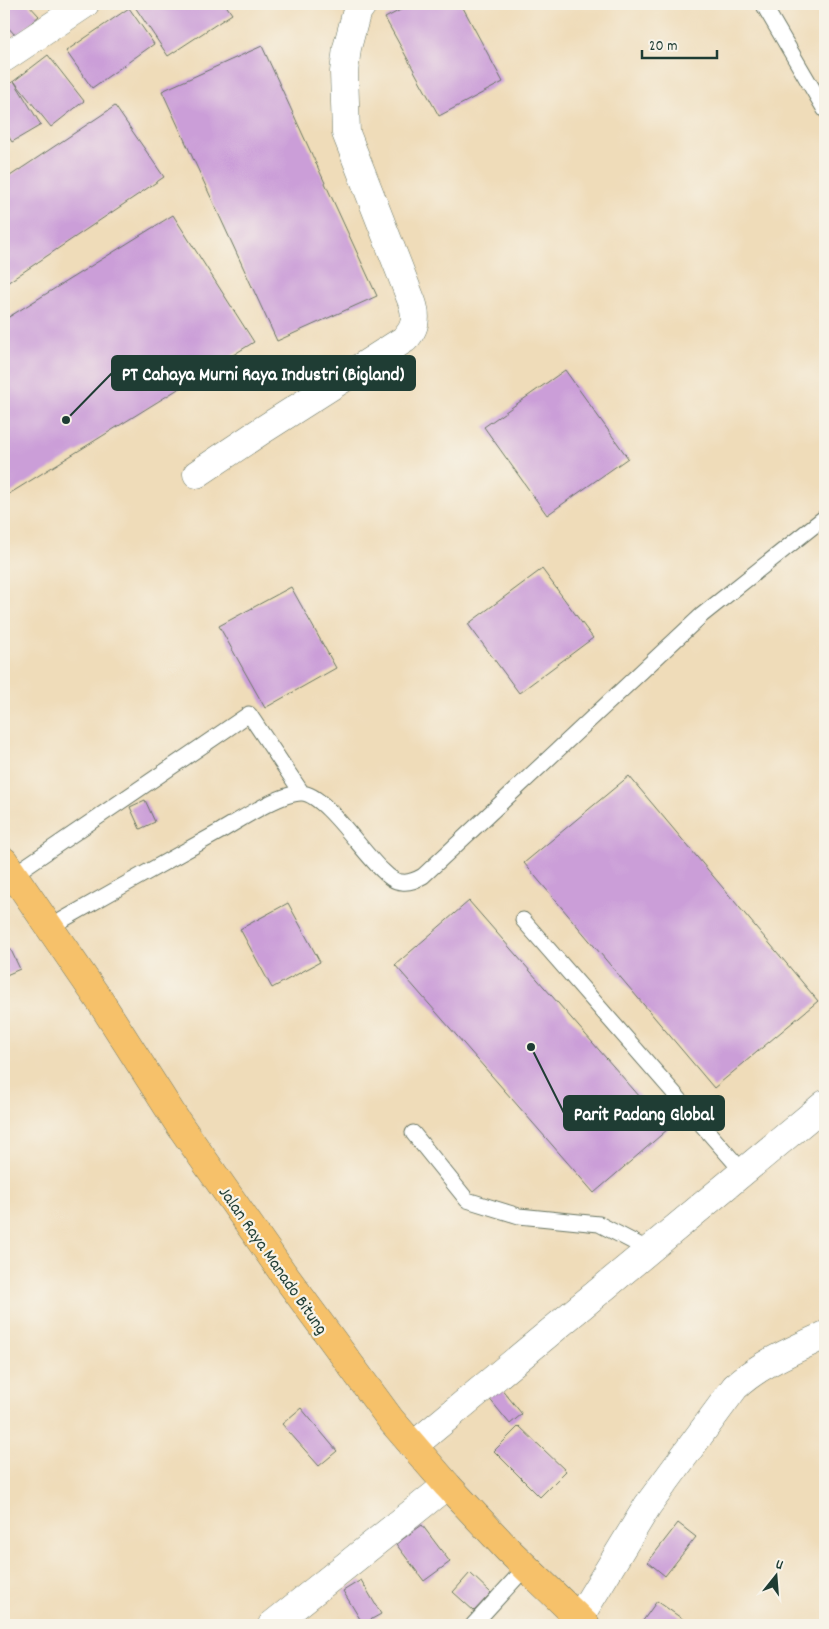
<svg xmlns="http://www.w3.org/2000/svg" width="829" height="1629" font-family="Dekko,sans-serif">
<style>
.building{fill:#cb9ed8}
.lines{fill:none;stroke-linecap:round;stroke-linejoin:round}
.service-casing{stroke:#687563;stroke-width:17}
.minor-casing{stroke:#687563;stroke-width:29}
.trunk-casing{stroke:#687563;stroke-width:29}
.service{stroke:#fff;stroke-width:15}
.minor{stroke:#fff;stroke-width:28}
.trunk{stroke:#f6c16b;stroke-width:28}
.labels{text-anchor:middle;stroke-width:4.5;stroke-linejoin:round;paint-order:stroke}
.street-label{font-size:18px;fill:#1f3d34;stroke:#f7f3e8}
.leader{fill:none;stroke:#1f3d34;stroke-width:2}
.callout-dot{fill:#1f3d34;stroke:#f7f3e8;stroke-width:2}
.callout{fill:#1f3d34;stroke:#1f3d34;stroke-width:2}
.callout-label{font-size:19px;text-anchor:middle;font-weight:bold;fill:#fff}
</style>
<rect width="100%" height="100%" fill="#f7f3e8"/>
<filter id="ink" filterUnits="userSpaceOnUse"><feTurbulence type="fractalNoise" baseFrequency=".02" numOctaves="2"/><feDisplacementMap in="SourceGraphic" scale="10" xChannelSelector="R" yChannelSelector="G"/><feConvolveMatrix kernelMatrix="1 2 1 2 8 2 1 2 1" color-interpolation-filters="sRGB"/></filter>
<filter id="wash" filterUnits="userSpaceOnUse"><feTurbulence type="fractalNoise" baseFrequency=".0096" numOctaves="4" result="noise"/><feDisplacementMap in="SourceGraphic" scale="20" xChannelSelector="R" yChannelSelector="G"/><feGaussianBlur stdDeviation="1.12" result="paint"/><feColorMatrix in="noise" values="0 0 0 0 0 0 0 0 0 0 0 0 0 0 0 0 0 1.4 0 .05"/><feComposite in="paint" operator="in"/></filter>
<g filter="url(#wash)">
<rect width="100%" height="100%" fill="#efdcb9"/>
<g id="blocks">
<!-- building -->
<path class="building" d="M4 4H28L39 16 16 36 4 23Z
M133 4H225L232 14 168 56Z
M412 4H461L503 82 439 116 385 18Z
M129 8 154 44 92 88 66 51Z
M262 46 377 296 277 341 162 91Z
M48 55 84 101 51 127 14 81Z
M14 81 41 125 12 142 4 129V87Z
M115 106 164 177 4 285V180Z
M173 215 254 342 4 497V320Z
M565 370 628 458 547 515 484 427Z
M542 569 593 638 519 693 468 624Z
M291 587 336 668 265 708 219 626Z
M629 776 818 1001 714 1088 524 863Z
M145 800 155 822 140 829 130 807Z
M469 901 668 1129 594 1193 395 965Z
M288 903 320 962 272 988 240 929Z
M10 948 20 969 4 976V951Z
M500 1387 522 1414 510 1424 488 1397Z
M301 1408 337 1451 319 1466 282 1424Z
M519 1426 566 1471 540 1497 494 1451Z
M678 1523 696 1537 665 1576 648 1562Z
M422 1525 450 1562 424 1581 396 1544Z
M470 1573 491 1593 474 1611 453 1592Z
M361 1580 381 1614 363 1624 343 1591Z
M657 1601 684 1620 680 1625H647L642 1622Z"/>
</g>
</g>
<g filter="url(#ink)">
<use href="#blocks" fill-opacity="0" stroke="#687563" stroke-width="1"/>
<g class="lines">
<defs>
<path id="service" d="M763 4 825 110
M13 875 249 714 302 793
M523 920 743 1172
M50 927C106 895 163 863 219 832 238 821 282 792 302 793 325 794 363 854 383 871 388 876 394 882 402 882 410 883 416 880 423 876L702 615 825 517
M413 1133 467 1200 519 1216 599 1224 649 1250
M473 1625 526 1567"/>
<path id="minor" d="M4 58 85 4
M197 474 261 431 405 339C416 328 417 316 412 302L346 133 344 72 347 48 356 14 363 4
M413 1446 825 1104
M579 1618 648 1505 735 1387C761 1363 794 1350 825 1335
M272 1625 447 1485"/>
<path id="trunk" d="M4 861 100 1001 176 1120 283 1273 391 1420 447 1485 508 1550 586 1625"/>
</defs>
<!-- service casing -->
<use href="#service" class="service-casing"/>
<!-- minor casing -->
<use href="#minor" class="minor-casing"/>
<!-- trunk casing -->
<use href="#trunk" class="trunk-casing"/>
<!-- service -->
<use href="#service" class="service"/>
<!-- minor -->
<use href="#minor" class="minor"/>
<!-- trunk -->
<use href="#trunk" class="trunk"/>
</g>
</g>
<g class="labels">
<!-- street labels -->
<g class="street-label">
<text transform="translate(274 1260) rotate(55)" y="6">Jalan Raya Manado Bitung</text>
</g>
</g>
<!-- callouts -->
<path class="leader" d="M66 420L112 373M531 1047L564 1113"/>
<g class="callout-dot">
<circle cx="66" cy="420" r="5"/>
<circle cx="531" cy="1047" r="5"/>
</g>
<g class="callout">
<rect x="112" y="356" width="303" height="34" rx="5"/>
<rect x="564" y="1096" width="160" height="34" rx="5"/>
</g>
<g class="callout-label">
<text x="263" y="380">PT Cahaya Murni Raya Industri (Bigland)</text>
<text x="644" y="1120">Parit Padang Global</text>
</g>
<!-- margin -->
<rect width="829" height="1629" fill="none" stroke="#f7f3e8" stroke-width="20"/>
<!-- north arrow -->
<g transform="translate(776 1576) rotate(17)" stroke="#f7f3e8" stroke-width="4" paint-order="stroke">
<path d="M0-4L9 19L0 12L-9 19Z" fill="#1f3d34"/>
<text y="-8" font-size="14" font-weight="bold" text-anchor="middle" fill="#1f3d34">U</text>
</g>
<!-- scale -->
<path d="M642 50v8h75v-8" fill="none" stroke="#1f3d34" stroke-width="2.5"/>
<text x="649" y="50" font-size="15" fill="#1f3d34" stroke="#f7f3e8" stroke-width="4" paint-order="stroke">20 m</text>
</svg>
